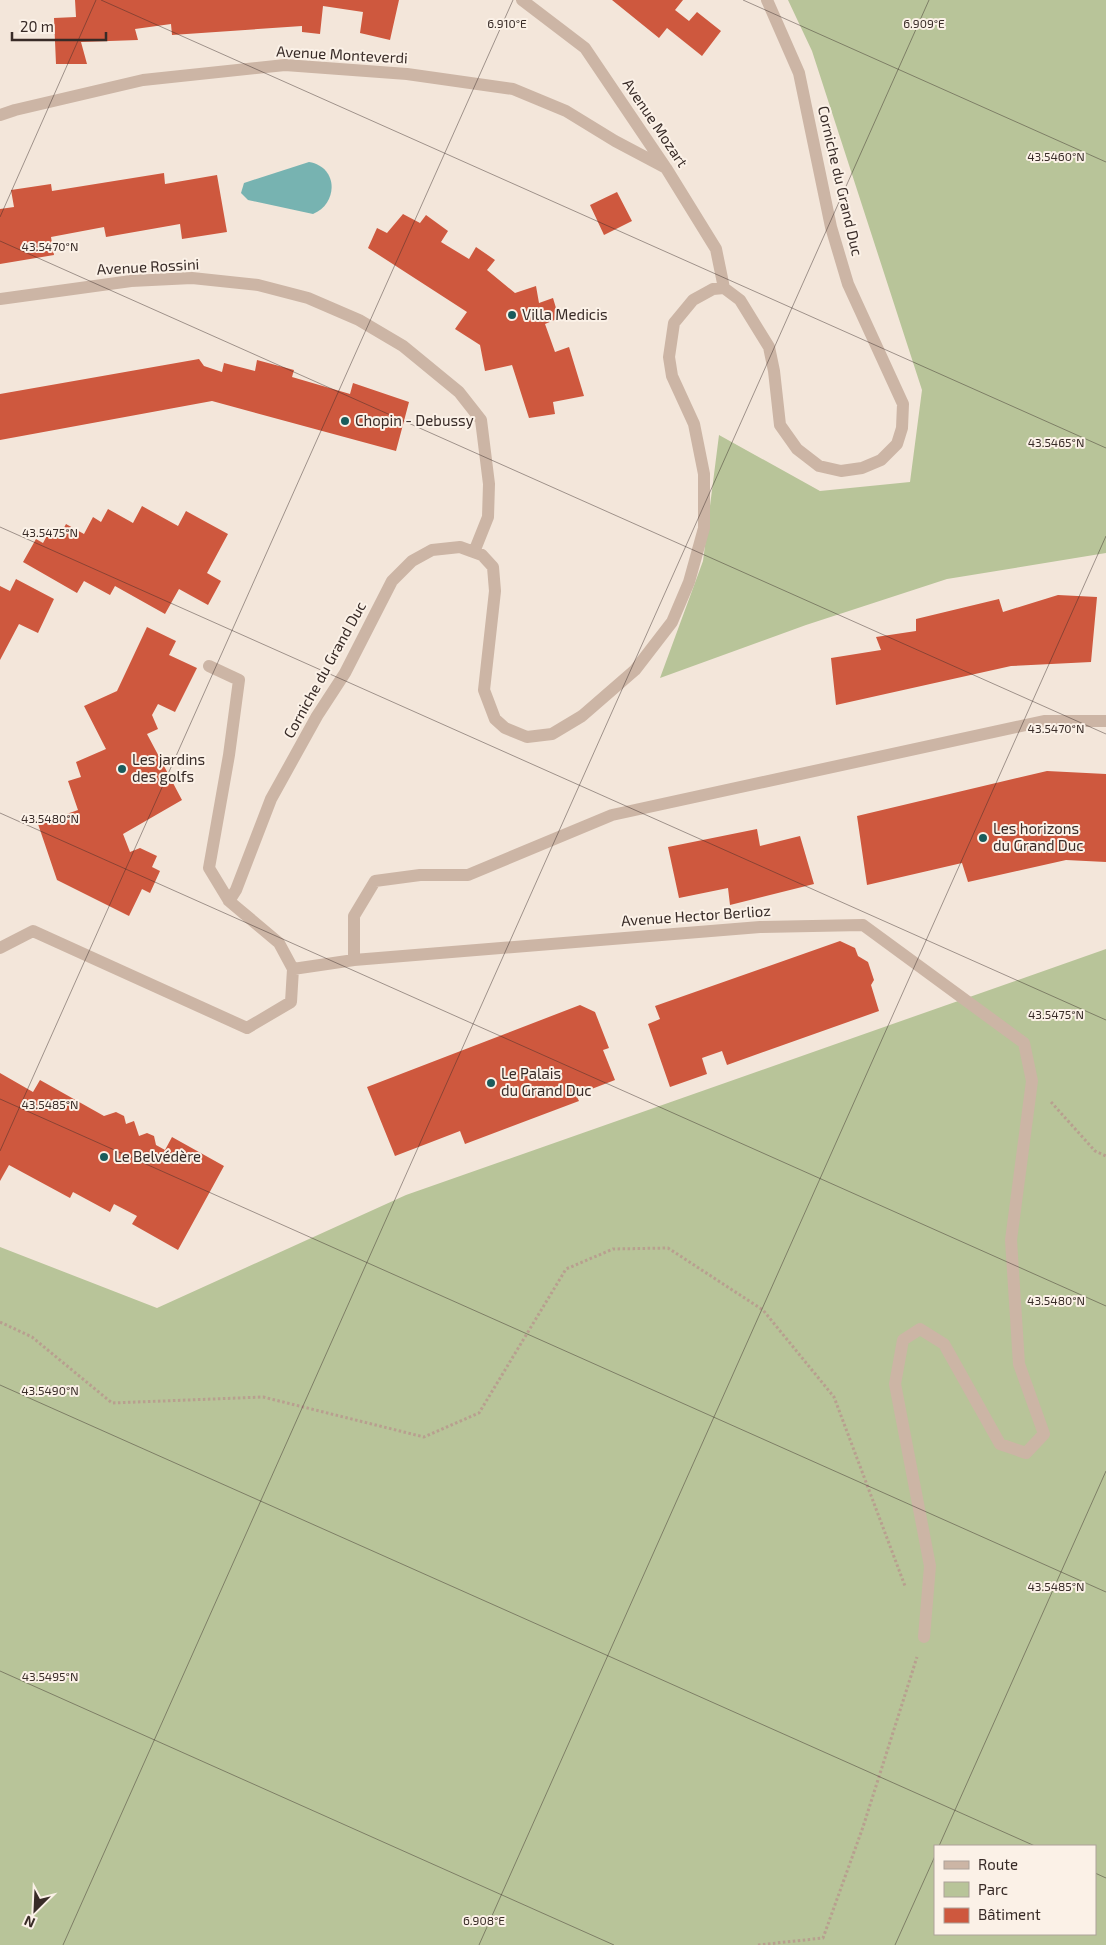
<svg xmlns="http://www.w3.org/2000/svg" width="1106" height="1945" font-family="'Exo 2',sans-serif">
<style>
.green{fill:#b8c499;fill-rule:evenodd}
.water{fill:#77b3b1}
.building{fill:#ce583e}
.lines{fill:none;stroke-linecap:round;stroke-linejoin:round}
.path{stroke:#b89f8f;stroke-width:3;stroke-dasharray:2.5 2.5;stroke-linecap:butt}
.street{stroke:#ccb5a5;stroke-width:12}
.ticks{fill:none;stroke:#382b27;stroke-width:1;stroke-opacity:0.45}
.poi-dot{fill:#1a5c5c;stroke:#fbf1e7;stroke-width:2}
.labels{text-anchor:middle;stroke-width:4;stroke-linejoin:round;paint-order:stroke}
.street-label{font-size:15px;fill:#382b27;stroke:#fbf1e7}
.poi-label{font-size:15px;fill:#382b27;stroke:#fbf1e7;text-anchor:start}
.ticks-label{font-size:12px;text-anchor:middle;fill:#382b27;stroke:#fbf1e7;stroke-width:4;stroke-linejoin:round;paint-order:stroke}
</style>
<rect width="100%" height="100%" fill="#f3e6da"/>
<!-- green -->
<path class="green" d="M788 0H1106V553L947 579 806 625 660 678 703 561 719 435 820 491 910 482 922 390 812 51Z
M1106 949V1945H0V1247L157 1308 406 1195ZM935 1846H1095V1934H935Z"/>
<!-- water -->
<path class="water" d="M309 162C339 167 338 204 313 214L248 200 241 193 244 183Z"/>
<!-- building -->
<path class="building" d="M75 0H399L390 40 360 33 363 12 323 6 320 34 302 32V26L172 35 171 24 135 29 138 40 81 42 87 64H56L54 18 76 17Z
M612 0H683L675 10 689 21 697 12 721 31 702 56 667 28 659 38Z
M164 173 165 184 217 175 227 232 182 239 180 224 106 237 104 227 51 237 54 255 0 264V209L14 207 11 190 51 184 52 191Z
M617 192 632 221 604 235 590 205Z
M403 214 420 223 426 215 448 231 441 242 469 259 476 247 495 260 487 270 515 293 536 286 539 303 553 298 559 318 545 324 555 352 569 347 584 396 553 402 555 414 529 418 512 365 485 371 480 345 455 329 467 312 368 248 377 228 387 233Z
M199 359 204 366 222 372 224 363 255 371 257 360 294 370 292 377 350 394 353 383 409 402 396 451 212 401 0 440V394Z
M142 506 178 526 186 511 228 534 207 573 221 581 208 605 179 589 165 614 115 586 110 595 84 581 77 593 23 562 36 539 43 543 49 532 59 537 66 524 84 534 93 517 101 522 108 509 133 523Z
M16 579 54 599 38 633 19 624 0 660V586L10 591Z
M1058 595 1097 597 1091 662 1011 666 836 705 831 658 881 650 876 637 916 631V619L999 599 1003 612Z
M147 627 176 641 169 655 197 668 175 712 158 704 152 715 158 729 147 734 182 800 123 834 130 852 140 848 157 856 152 867 160 871 150 893 142 889 129 916 57 880 38 824 78 810 68 781 81 777 76 762 106 749 84 706 117 691Z
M1047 771 1106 774V862L1066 860 968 882 962 863 867 885 857 816Z
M757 829 760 846 800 836 814 884 730 905 728 888 679 898 668 847Z
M840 941 855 948 858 956 868 962 874 980 871 985 879 1011 727 1065 722 1051 702 1058 707 1074 670 1087 648 1024 660 1019 655 1006Z
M580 1005 595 1012 609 1048 603 1050 615 1080 576 1095 579 1101 465 1144 460 1131 395 1156 367 1087Z
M0 1073 33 1092 40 1080 104 1116 116 1112 124 1116 126 1124 134 1121 139 1136 147 1133 154 1136 156 1145 165 1150 172 1137 224 1166 178 1250 132 1224 137 1216 114 1204 110 1212 73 1192 70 1198 9 1165 0 1181Z"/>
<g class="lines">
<!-- path -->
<path class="path" d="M1051 1102 1095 1151 1106 1156
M0 1322 32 1337 112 1403 263 1397 424 1437 479 1413 566 1269 613 1249 668 1248 763 1310 834 1397 905 1586
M758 1945 823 1938 863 1827 917 1657"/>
<!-- street -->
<path class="street" d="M522 0 585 48 666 168 716 249 724 288
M0 115 15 110 143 80 285 65 407 74 513 89 566 111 615 141 666 168
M0 299 131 281 192 278 258 285 308 298 359 320 403 346 459 392 481 420 489 484 488 517 474 552
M209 666 239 680 229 755 209 868 229 901
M0 948 33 931 247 1028 291 1002 293 969
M354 960V916L375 881 420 875H468L612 815 1044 721H1106
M293 969 279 943 229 901 236 890 271 799 317 716 345 673 392 581 412 561 432 550 460 547 482 555 493 567 495 591 484 690 495 719 505 728 527 737 552 734 582 716 635 670 672 622 689 582 704 528V474L694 424 672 376 669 357 674 323 693 300 713 289 724 288 740 300 769 347 774 371 780 425 797 449 819 466 841 471 862 468 881 460 897 444 902 428 903 404 848 284 831 227 799 73 767 0
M293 969 354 960 760 927 863 925 1024 1043 1032 1081 1011 1240 1019 1364 1044 1434 1026 1453 1000 1444 944 1344 920 1329 903 1340 895 1384 930 1566 924 1637"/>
</g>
<!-- ticks -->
<path class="ticks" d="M101 0 1106 448M743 0 1106 162M0 217 96 0M0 241 1106 734M0 527 1106 1020M0 813 1106 1306M0 1099 1106 1592M0 1151 513 0M0 1385 1035 1846M0 1671 614 1945M939 1846 1106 1471M1095 1873 1106 1878M63 1945 929 0M479 1945 1106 536M895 1945 935 1856"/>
<!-- markers -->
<g class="poi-dot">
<circle cx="512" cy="315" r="5"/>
<circle cx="345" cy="421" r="5"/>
<circle cx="122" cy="769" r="5"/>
<circle cx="983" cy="838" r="5"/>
<circle cx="491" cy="1083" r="5"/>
<circle cx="104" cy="1157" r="5"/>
</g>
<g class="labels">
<!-- street labels -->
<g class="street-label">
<text transform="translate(342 55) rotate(3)" y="5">Avenue Monteverdi</text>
<text transform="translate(655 123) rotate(56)" y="5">Avenue Mozart</text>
<text transform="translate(840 181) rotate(77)" y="5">Corniche du Grand Duc</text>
<text transform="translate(148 267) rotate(-3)" y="5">Avenue Rossini</text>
<text transform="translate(325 670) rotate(-61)" y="5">Corniche du Grand Duc</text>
<text transform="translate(696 916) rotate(-4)" y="5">Avenue Hector Berlioz</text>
</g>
<!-- poi labels -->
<g class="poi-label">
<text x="522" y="320">Villa Medicis</text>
<text x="355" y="426">Chopin - Debussy</text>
<text x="132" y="765">Les jardins<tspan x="132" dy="17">des golfs</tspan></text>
<text x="993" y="834">Les horizons<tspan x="993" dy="17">du Grand Duc</tspan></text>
<text x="501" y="1079">Le Palais<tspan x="501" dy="17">du Grand Duc</tspan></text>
<text x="114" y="1162">Le Belvédère</text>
</g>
</g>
<g class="ticks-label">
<text x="507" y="28">6.910°E</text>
<text x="924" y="28">6.909°E</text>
<text x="1056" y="161">43.5460°N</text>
<text x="50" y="251">43.5470°N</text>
<text x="1056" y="447">43.5465°N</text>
<text x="50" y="537">43.5475°N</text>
<text x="1056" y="733">43.5470°N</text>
<text x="50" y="823">43.5480°N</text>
<text x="1056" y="1019">43.5475°N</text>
<text x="50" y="1109">43.5485°N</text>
<text x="1056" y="1305">43.5480°N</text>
<text x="50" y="1395">43.5490°N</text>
<text x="1056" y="1591">43.5485°N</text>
<text x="50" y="1681">43.5495°N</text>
<text x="484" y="1925">6.908°E</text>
</g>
<!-- legend -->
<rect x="934" y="1845" width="162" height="90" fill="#fbf1e7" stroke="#ada29a"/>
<rect x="944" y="1861" width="25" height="8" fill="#ccb5a5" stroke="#ada29a"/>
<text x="978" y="1870" font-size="15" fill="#382b27">Route</text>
<rect x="944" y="1882" width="25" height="15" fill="#b8c499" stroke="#ada29a"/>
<text x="978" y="1895" font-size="15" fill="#382b27">Parc</text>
<rect x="944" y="1908" width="25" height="15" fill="#ce583e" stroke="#ada29a"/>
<text x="978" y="1920" font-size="15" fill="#382b27">Bâtiment</text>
<!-- north arrow -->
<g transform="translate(35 1910) rotate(204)" stroke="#fbf1e7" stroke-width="4" paint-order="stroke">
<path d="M0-4L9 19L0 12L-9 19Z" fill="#382b27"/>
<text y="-8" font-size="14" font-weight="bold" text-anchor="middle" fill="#382b27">N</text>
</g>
<!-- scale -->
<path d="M12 32v8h94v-8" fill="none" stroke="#382b27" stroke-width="2.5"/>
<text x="20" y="32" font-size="15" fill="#382b27" stroke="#fbf1e7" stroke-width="4" paint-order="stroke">20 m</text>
</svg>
